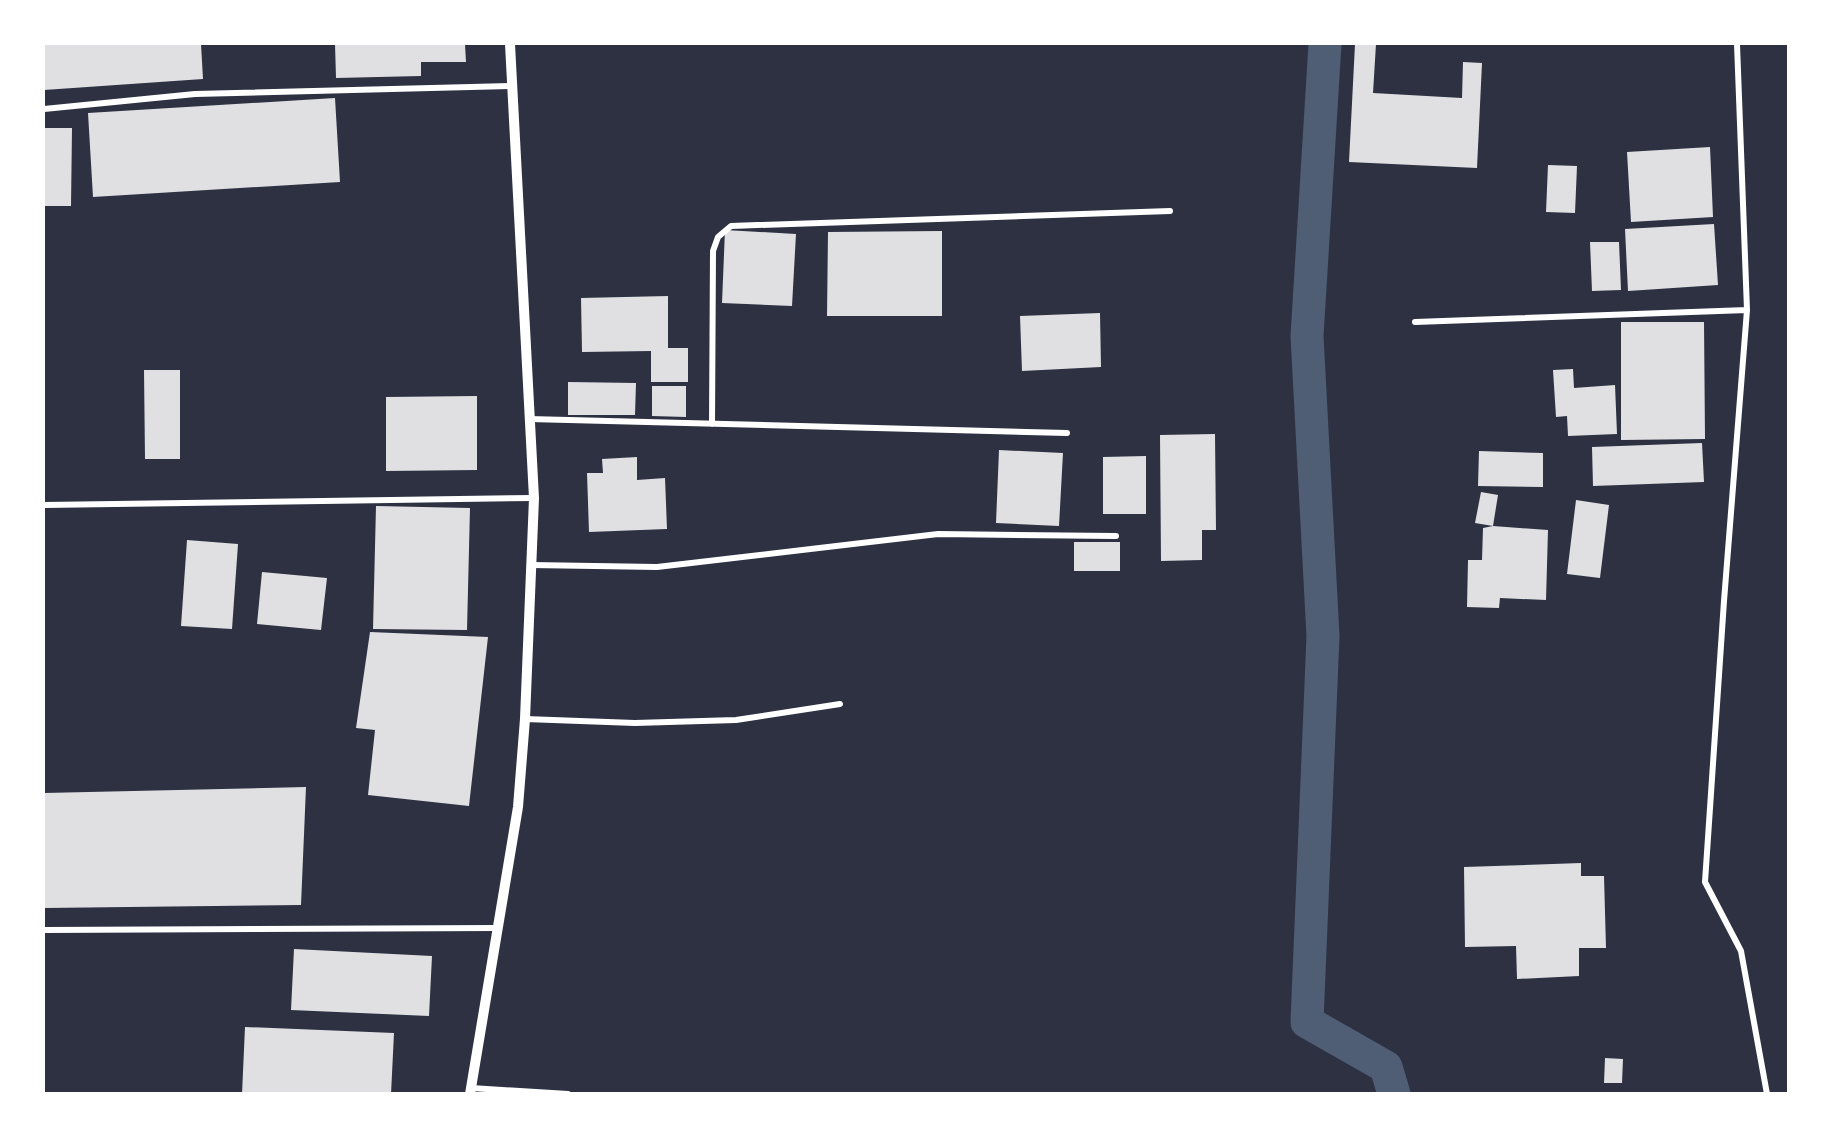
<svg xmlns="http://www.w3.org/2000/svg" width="1832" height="1137" font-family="Lato,sans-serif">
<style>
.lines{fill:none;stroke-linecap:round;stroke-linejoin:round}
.canal{stroke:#4f5d75;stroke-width:33}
.building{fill:#e0e0e3}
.minor{stroke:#fff;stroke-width:6}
.tertiary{stroke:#fff;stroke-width:10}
</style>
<rect width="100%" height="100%" fill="#2d3142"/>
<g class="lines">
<!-- canal -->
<path class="canal" d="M1325 44 1307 336 1323 636 1307 1022 1386 1067 1394 1094"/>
</g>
<!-- building -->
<path class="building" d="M44 44H201L203 79 44 90Z
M335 44H465L466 62H421V76L336 78Z
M1355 44H1376L1373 93 1462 98 1463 62 1482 63 1477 168 1349 162Z
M335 98 340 182 93 197 88 113Z
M44 128H72L71 206H44Z
M1710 147 1713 217 1631 222 1627 152Z
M1548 165 1577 166 1575 213 1546 212Z
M1714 224 1718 285 1628 291 1625 229Z
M725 230 796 234 792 306 722 303Z
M942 231V316H827L828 232Z
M1590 242H1619L1621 290 1592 291Z
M668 296V348H688V382H651V351L582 352 581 298Z
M1100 313 1101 367 1022 371 1020 316Z
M1621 322H1704L1705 439 1621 440Z
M1573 369 1574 388 1615 385 1617 434 1568 436 1567 416 1556 417 1553 370Z
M144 370H180V459H145Z
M568 382 636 383 635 415H568Z
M652 386H686V417L652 416Z
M477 396V470L386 471V397Z
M1215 434 1216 530H1202V560L1161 561 1160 435Z
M1702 443 1704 482 1593 486 1592 447Z
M999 450 1063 453 1059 526 996 523Z
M1479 451 1543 453V487L1478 486Z
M1146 456V514H1103V457Z
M637 457V480L665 478 667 529 589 532 587 473H603L602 459Z
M1481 492 1498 495 1493 526 1548 530 1546 600 1500 598 1499 608 1467 607 1468 560H1482L1483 528 1493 526 1475 523Z
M1576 500 1609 505 1600 578 1567 574Z
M376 506 470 508 467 630 373 629Z
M187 540 238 544 232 629 181 626Z
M1074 542H1120V571H1074Z
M262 572 327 578 321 630 257 624Z
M370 632 488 637 469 806 368 795 375 730 356 728Z
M306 787 301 905 44 908V793Z
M1581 863V876H1604L1606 948H1579V976L1517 979 1516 946 1465 947 1464 867Z
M294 949 432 956 429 1016 291 1010Z
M245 1027 394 1033 391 1094H242Z
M1605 1058 1623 1059 1622 1083H1604Z"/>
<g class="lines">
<!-- minor -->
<path class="minor" d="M1737 44 1747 310 1724 601 1705 882 1741 951 1767 1094
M44 109 195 94 513 86
M1415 322 1747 310
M529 419 1067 433
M712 424 713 251 718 237 731 226 1170 211
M44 505 534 498
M531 565 657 567 938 534 1116 536
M525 719 635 723 736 720 840 704
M44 930 498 928
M471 1088 568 1094"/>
<!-- tertiary -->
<path class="tertiary" d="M470 1094 518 807 525 719 534 498 510 44"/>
</g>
<!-- border -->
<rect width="1832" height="1137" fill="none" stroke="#ffffff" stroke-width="90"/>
</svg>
